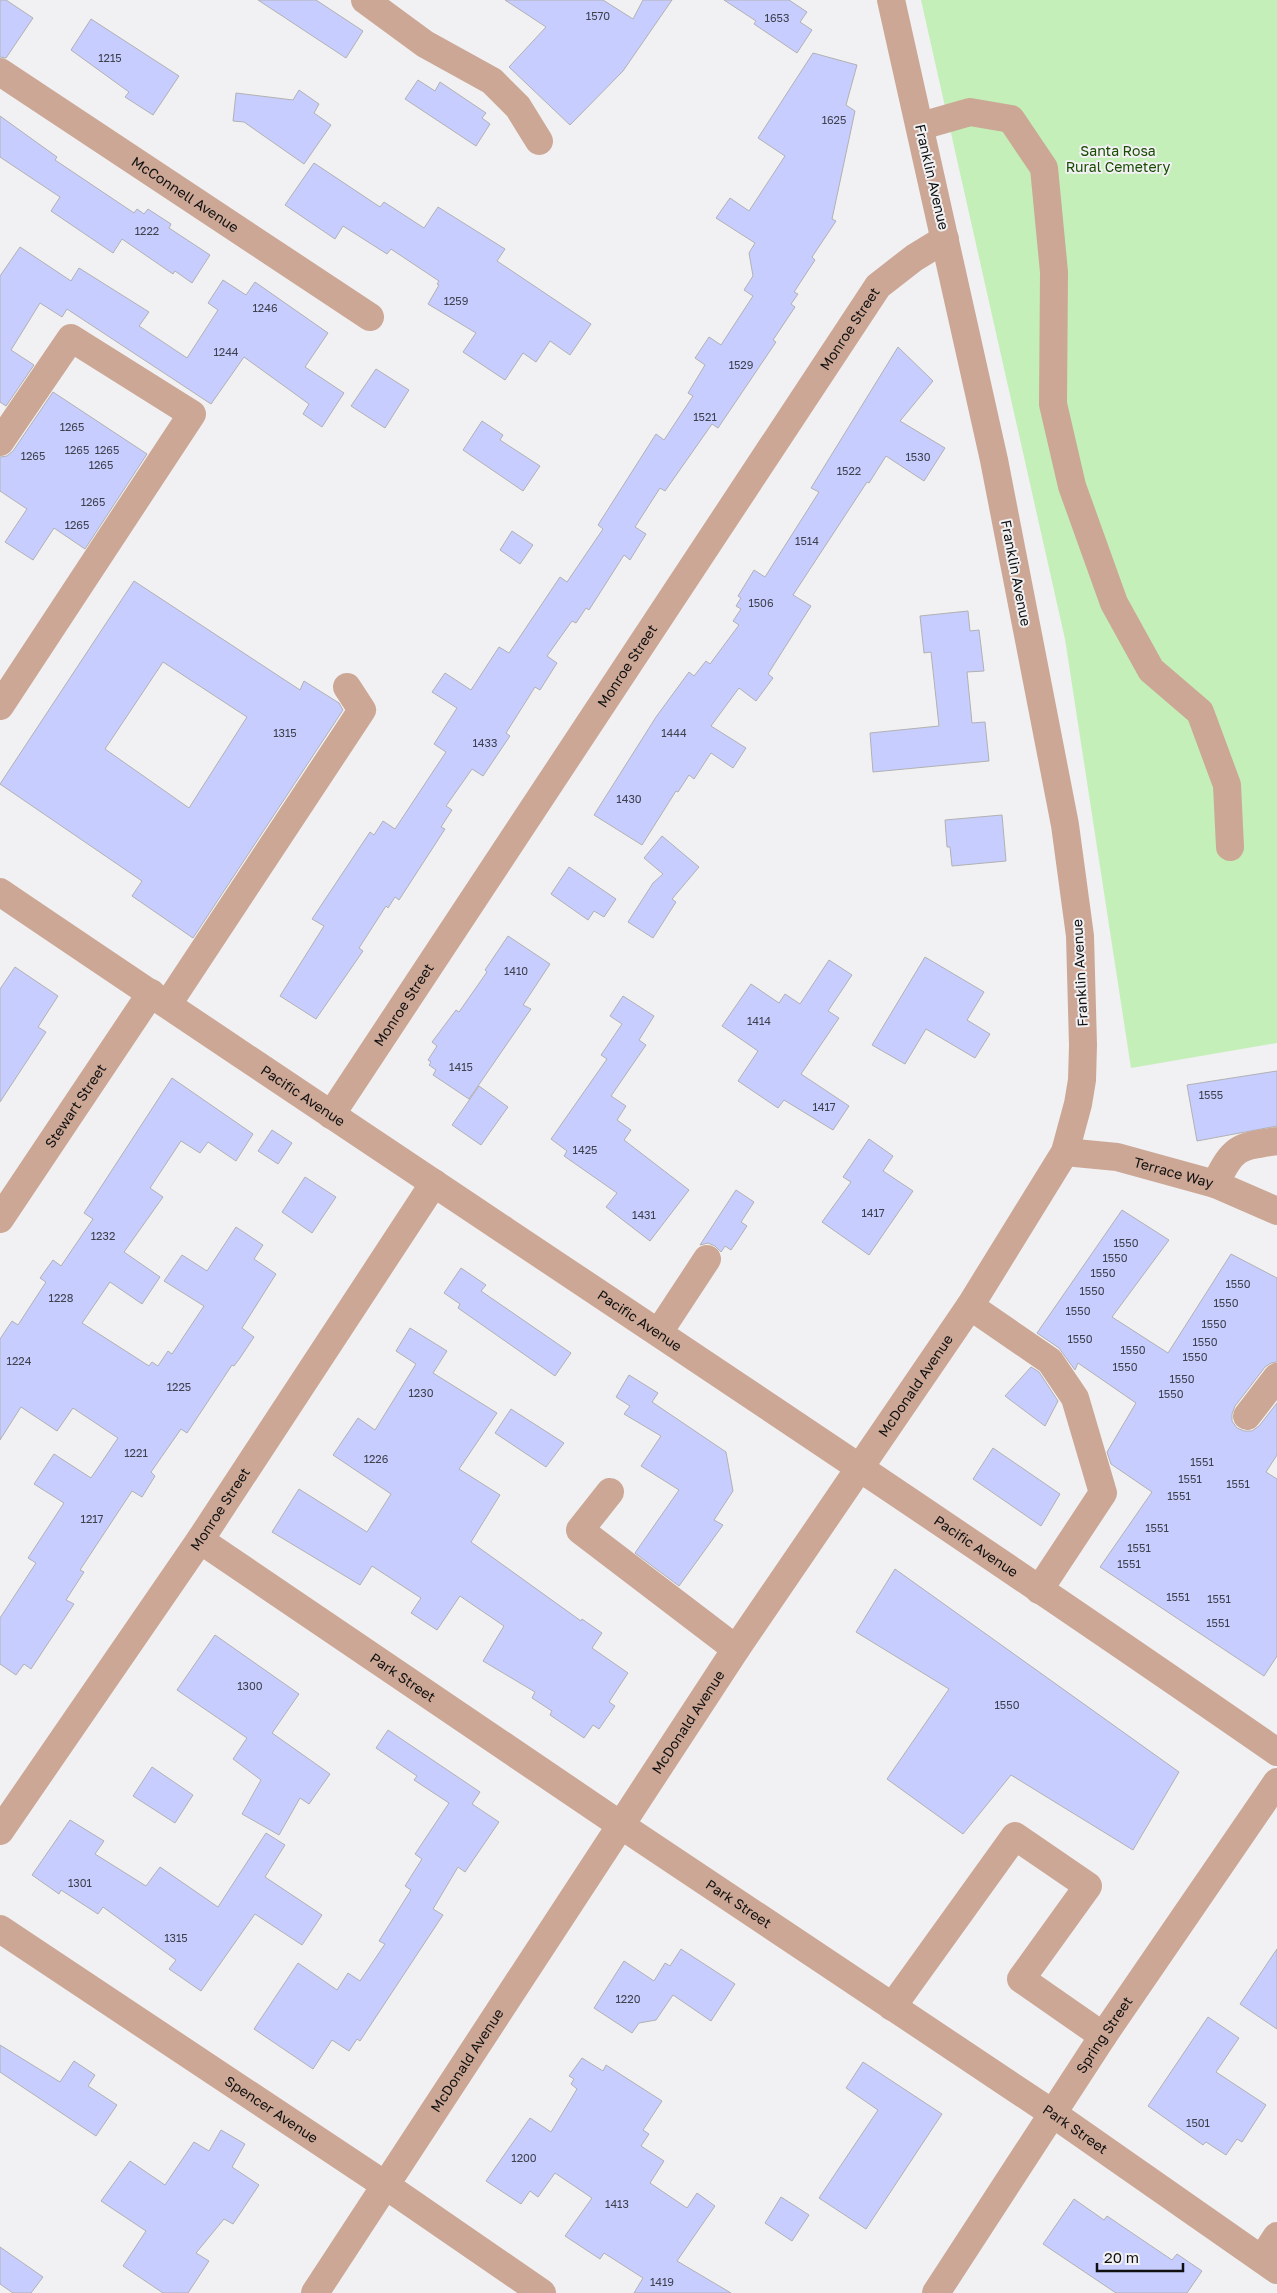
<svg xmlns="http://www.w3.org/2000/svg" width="1277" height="2293" font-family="'Golos Text',sans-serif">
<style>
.green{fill:#c4efb8}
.building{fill:#c7ceff;stroke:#b1b1b2;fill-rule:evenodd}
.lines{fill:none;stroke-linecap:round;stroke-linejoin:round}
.minor{stroke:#cca795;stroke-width:28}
.labels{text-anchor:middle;stroke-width:4;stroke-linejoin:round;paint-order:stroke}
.number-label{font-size:11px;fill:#3e404c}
.park-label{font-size:14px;fill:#184c01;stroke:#f1f1f3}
.street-label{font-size:14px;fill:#101011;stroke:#f1f1f3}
</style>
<rect width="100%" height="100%" fill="#f1f1f3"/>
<!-- green -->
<path class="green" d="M921 0H1277V1043L1131 1068 1065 639Z"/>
<!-- building -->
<path class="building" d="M0 0H6L33 18 6 58 0 57Z
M258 0H316L363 31 346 58Z
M505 0H603L633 19 643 0H672L623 71 570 125 509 67 546 27Z
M724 0H789L807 12 800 22 812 30 797 53 754 24 756 21Z
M91 19 179 76 153 115 125 97 129 92 71 50Z
M813 53 857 65 846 105 855 111 832 219 836 221 812 257 815 260 794 292 798 294 791 304 795 307 773 340 776 342 718 428 712 424 665 491 660 488 635 527 646 534 630 560 624 555 589 610 586 608 576 623 572 621 547 656 557 663 540 690 535 687 506 733 510 736 483 776 472 769 446 806 452 810 441 827 445 829 399 900 395 897 388 908 386 906 359 948 363 951 316 1019 280 996 324 926 312 919 370 832 374 835 383 821 395 829 446 752 434 744 457 708 432 692 445 673 471 690 499 647 509 653 560 577 567 582 603 529 598 525 656 434 664 440 693 396 688 393 705 365 695 358 709 337 721 345 753 296 744 290 753 276 749 253 755 243 716 218 730 198 749 211 785 156 758 138Z
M418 80 435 91 440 82 486 113 482 118 490 124 476 146 405 99Z
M299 90 319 104 314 113 331 125 304 164 244 122 233 121 236 93 293 100Z
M0 116 57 157 55 160 134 213 137 209 144 214 148 209 171 224 169 228 210 255 192 283 175 271 173 274 122 239 113 253 51 211 60 197 0 157Z
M314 163 380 207 384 202 424 228 438 207 505 249 497 261 591 324 570 355 550 341 536 362 523 353 505 380 463 352 476 333 428 304 439 285 437 284 439 281 391 249 387 254 343 226 335 239 285 205Z
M20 247 71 281 79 268 149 312 139 326 187 358 218 310 208 303 223 280 246 295 255 282 328 333 305 367 344 393 322 427 303 414 309 404 244 357 211 404 67 309 62 317 40 303 11 350 34 365 6 406 0 402V276Z
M898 347 933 381 900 421 945 448 924 481 886 456 869 483 867 482 793 595 811 606 768 674 773 678 756 701 739 688 711 726 746 748 733 768 711 753 694 779 689 775 678 792 676 791 642 845 594 815 656 717 689 672 694 676 706 661 710 664 739 625 733 621 741 609 736 606 741 598 738 596 754 570 765 577 819 492 811 488Z
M376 369 409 390 385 428 351 406Z
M53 392 147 454 85 549 54 528 33 560 5 542 27 509 0 491V457L7 456 13 451Z
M482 421 503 435 500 440 540 466 523 491 463 450Z
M512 531 533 545 520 564 500 550Z
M134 581 300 690 304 681 339 703 343 710 193 938 132 896 142 881 0 784ZM163 662 247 717 189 808 105 749Z
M968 611 970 631 979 630 984 671 967 672 972 723 985 722 989 761 873 772 870 733 939 726 931 652 924 653 920 616Z
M1002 815 1006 861 952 866 950 847H947L945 820Z
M662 836 699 867 672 899 676 902 653 938 628 922 653 883 663 874 644 858Z
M569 867 616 899 604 917 594 911 588 920 551 894Z
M508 936 550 964 523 1005 531 1009 469 1099 433 1075 436 1070 429 1065 431 1062 428 1060 437 1046 432 1042 456 1010 459 1012 487 972 485 970Z
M925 957 984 992 967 1020 990 1034 975 1058 926 1029 905 1064 872 1045Z
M829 960 852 975 828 1011 839 1018 801 1074 849 1106 833 1130 784 1100 778 1108 738 1081 758 1051 722 1026 751 984 779 1003 785 994 800 1004Z
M15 967 58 996 38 1027 46 1032 0 1102V989Z
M623 996 654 1016 639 1040 646 1045 611 1096 626 1106 617 1120 631 1130 624 1140 689 1190 650 1241 606 1207 617 1193 564 1156 567 1151 551 1139 607 1059 601 1055 622 1024 610 1016Z
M1277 1071V1126L1197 1141 1187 1085Z
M172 1078 253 1134 236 1161 208 1142 200 1153 181 1141 150 1188 163 1197 124 1252 160 1277 142 1304 110 1282 82 1323 149 1366 152 1362 158 1366 168 1351 172 1354 204 1306 164 1281 182 1255 207 1271 236 1227 263 1245 254 1259 276 1274 242 1328 254 1337 240 1358 234 1366 232 1365 187 1433 181 1429 151 1472 155 1476 142 1497 132 1491 80 1570 84 1572 66 1600 74 1604 31 1669 24 1664 16 1675 0 1664V1618L36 1563 28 1558 64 1503 34 1484 54 1454 91 1478 118 1438 73 1408 57 1431 21 1407 0 1440V1339L12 1321 18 1325 46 1282 40 1278 53 1260 61 1266 93 1219 84 1213Z
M479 1086 508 1107 481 1145 452 1125Z
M272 1130 292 1143 278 1164 258 1151Z
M869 1139 893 1156 883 1171 913 1191 869 1255 822 1222 851 1182 843 1177Z
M305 1177 336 1197 312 1233 282 1212Z
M736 1190 754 1202 741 1222 747 1226 731 1250 725 1246 721 1252 715 1246 708 1243 700 1245Z
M1122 1210 1169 1240 1112 1317 1168 1353 1231 1254 1277 1278V1362L1271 1363 1265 1367 1235 1406 1232 1414V1421L1237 1428 1244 1431H1252L1259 1426 1277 1403V1455L1266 1472 1277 1479V1656L1264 1676 1100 1567 1152 1492 1111 1464 1107 1452 1136 1403 1078 1363 1075 1370 1059 1348 1037 1333Z
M461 1268 486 1285 481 1291 571 1353 555 1376 458 1308 460 1304 444 1293Z
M410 1328 447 1351 433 1373 497 1413 459 1469 500 1495 471 1542 581 1621 582 1619 602 1633 592 1648 628 1673 609 1702 615 1706 599 1729 593 1725 584 1738 550 1715 552 1711 532 1698 535 1692 483 1661 504 1626 460 1596 437 1630 411 1613 421 1598 372 1566 360 1585 272 1532 299 1489 367 1532 391 1494 333 1455 358 1418 375 1430 416 1364 396 1351Z
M1031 1367 1039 1372 1058 1401 1045 1426 1005 1396Z
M629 1375 658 1393 652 1402 726 1452 733 1491 714 1520 723 1525 679 1586 635 1553 679 1490 641 1466 661 1436 624 1414 630 1406 616 1397Z
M511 1409 564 1443 546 1467 495 1433Z
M993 1448 1060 1494 1041 1526 973 1479Z
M895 1569 1179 1772 1133 1850 1011 1775 963 1834 887 1779 949 1689 856 1632Z
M215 1635 299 1694 272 1733 330 1774 309 1804 300 1798 279 1835 242 1814 261 1780 233 1759 247 1738 177 1690Z
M388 1730 480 1792 472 1804 499 1822 465 1872 458 1867 433 1909 443 1915 360 2041 357 2039 349 2051 332 2040 313 2069 254 2029 298 1963 337 1990 348 1973 360 1981 385 1944 379 1941 411 1890 405 1886 422 1859 415 1854 449 1803 414 1780 417 1776 376 1748Z
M152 1767 193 1795 175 1823 133 1796Z
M70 1820 104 1841 95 1854 146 1886 160 1867 218 1907 266 1833 285 1845 265 1877 322 1915 302 1945 255 1914 201 1991 169 1969 176 1960 103 1907 98 1914 61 1890 59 1894 32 1875Z
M681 1949 735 1984 711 2021 673 1995 656 2020 639 2023 632 2033 594 2008 624 1961 654 1981 665 1963 670 1966Z
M1277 1949V2029L1240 2004Z
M1208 2017 1239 2038 1216 2072 1266 2105 1242 2142 1237 2139 1226 2155 1206 2142 1203 2145 1148 2106Z
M0 2045 60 2082 74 2061 95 2075 88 2086 117 2105 96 2136 0 2072Z
M582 2058 603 2071 606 2065 662 2101 643 2130 649 2134 641 2146 664 2161 650 2183 687 2208 697 2193 715 2206 677 2261 731 2293H634L643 2278 604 2253 600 2259 565 2236 592 2198 555 2173 538 2197 530 2191 521 2204 486 2181 530 2118 551 2132 577 2089 571 2084 574 2079 569 2076Z
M863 2062 942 2114 866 2229 819 2198 878 2110 846 2088Z
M221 2130 245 2144 232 2167 259 2185 233 2224 224 2219 196 2253 209 2261 188 2293H163L123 2266 146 2231 101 2201 130 2161 165 2185 194 2142 209 2151Z
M781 2197 809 2215 792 2241 765 2223Z
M1074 2199 1104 2220 1107 2216 1172 2260 1177 2254 1202 2271 1187 2293H1116L1043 2244Z
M0 2247 43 2277 31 2293H13L0 2284Z"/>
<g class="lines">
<!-- minor -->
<g class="minor">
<path d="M365 0 425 44 492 81 518 107 539 141"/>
<path id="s1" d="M0 72 370 317"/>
<path d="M921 126 970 112 1011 119 1044 168 1054 272 1053 404 1072 486 1114 603 1151 670 1200 712 1227 785 1230 847"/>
<path d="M0 442 71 338 192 414 0 706"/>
<path id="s2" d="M0 892C425 1180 855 1460 1277 1752"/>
<path d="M168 1004 362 710 347 687"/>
<path id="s3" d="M331 1115 878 286 914 258 945 239"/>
<path id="s4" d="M1065 1152 1117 1157 1215 1184 1277 1211"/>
<path d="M1215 1184C1234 1147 1236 1147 1277 1141"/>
<path id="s5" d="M0 1219 151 993"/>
<path d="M970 1306 1050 1361 1075 1398 1103 1493 1039 1590"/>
<path d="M659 1332 707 1259"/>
<path d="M1247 1416 1277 1377"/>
<path d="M610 1492 580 1530 736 1649"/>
<path id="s6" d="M200 1540 622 1826 1052 2113 1277 2270"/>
<path id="s7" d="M0 1831 200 1540 434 1183"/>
<path id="s8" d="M0 1929 385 2185 542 2293"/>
<path d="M892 2007 1015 1836 1088 1886 1021 1979 1103 2036"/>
<path d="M1262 2259 1277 2236"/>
<path id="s9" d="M315 2293 736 1649 970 1306 1065 1152 1078 1104 1082 1080 1083 1045 1080 936 1065 825 994 460 891 0"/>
<path id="s10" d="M936 2293 1103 2036 1277 1782"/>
</g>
</g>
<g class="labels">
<!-- number labels -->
<g class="number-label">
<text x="598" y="20">1570</text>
<text x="777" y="22">1653</text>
<text x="110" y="62">1215</text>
<text x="834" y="124">1625</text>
<text x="147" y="235">1222</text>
<text x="456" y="305">1259</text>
<text x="265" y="312">1246</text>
<text x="226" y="356">1244</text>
<text x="741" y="369">1529</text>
<text x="705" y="421">1521</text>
<text x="72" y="431">1265</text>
<text x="77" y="454">1265</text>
<text x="107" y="454">1265</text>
<text x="33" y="460">1265</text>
<text x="918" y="461">1530</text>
<text x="101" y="469">1265</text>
<text x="849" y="475">1522</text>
<text x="93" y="506">1265</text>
<text x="77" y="529">1265</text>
<text x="807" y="545">1514</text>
<text x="761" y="607">1506</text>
<text x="285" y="737">1315</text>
<text x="674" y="737">1444</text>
<text x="485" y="747">1433</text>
<text x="629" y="803">1430</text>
<text x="516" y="975">1410</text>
<text x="759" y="1025">1414</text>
<text x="461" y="1071">1415</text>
<text x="1211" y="1099">1555</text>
<text x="824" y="1111">1417</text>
<text x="585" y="1154">1425</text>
<text x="873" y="1217">1417</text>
<text x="644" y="1219">1431</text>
<text x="103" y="1240">1232</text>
<text x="1126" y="1247">1550</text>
<text x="1115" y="1262">1550</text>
<text x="1103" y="1277">1550</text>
<text x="1238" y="1288">1550</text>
<text x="1092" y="1295">1550</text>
<text x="61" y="1302">1228</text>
<text x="1226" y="1307">1550</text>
<text x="1078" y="1315">1550</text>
<text x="1214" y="1328">1550</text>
<text x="1080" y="1343">1550</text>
<text x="1205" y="1346">1550</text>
<text x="1133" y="1354">1550</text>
<text x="1195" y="1361">1550</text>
<text x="19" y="1365">1224</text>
<text x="1125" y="1371">1550</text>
<text x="1182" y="1383">1550</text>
<text x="179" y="1391">1225</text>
<text x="421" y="1397">1230</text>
<text x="1171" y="1398">1550</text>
<text x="136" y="1457">1221</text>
<text x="376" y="1463">1226</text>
<text x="1202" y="1466">1551</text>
<text x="1190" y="1483">1551</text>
<text x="1238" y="1488">1551</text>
<text x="1179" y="1500">1551</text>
<text x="92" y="1523">1217</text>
<text x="1157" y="1532">1551</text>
<text x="1139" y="1552">1551</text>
<text x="1129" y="1568">1551</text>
<text x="1178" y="1601">1551</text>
<text x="1219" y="1603">1551</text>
<text x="1218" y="1627">1551</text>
<text x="250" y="1690">1300</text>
<text x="1007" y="1709">1550</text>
<text x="80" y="1887">1301</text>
<text x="176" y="1942">1315</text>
<text x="628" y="2003">1220</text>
<text x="1198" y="2127">1501</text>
<text x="524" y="2162">1200</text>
<text x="617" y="2208">1413</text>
<text x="662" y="2286">1419</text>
</g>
<!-- park labels -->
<g class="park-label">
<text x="1118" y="156">Santa Rosa<tspan x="1118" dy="16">Rural Cemetery</tspan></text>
</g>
<!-- street labels -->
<g class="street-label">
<text transform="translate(932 177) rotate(77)" y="5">Franklin Avenue</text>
<text dy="5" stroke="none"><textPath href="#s1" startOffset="222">McConnell Avenue</textPath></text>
<text dy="5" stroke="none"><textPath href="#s3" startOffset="942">Monroe Street</textPath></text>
<text transform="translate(1016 573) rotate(79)" y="5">Franklin Avenue</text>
<text dy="5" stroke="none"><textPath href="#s3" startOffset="538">Monroe Street</textPath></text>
<text transform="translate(1080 973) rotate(-93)" y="5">Franklin Avenue</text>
<text dy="5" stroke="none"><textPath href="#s3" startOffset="132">Monroe Street</textPath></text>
<text dy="5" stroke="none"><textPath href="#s2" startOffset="365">Pacific Avenue</textPath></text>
<text dy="5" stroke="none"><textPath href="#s5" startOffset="136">Stewart Street</textPath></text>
<text dy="5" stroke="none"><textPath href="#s4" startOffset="111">Terrace Way</textPath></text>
<text dy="5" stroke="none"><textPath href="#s2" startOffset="770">Pacific Avenue</textPath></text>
<text dy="5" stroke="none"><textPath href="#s9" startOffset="1088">McDonald Avenue</textPath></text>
<text dy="5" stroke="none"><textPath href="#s7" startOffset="390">Monroe Street</textPath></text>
<text dy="5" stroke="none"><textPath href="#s2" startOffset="1175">Pacific Avenue</textPath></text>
<text dy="5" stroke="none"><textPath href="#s6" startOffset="245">Park Street</textPath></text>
<text dy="5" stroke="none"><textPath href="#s9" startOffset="682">McDonald Avenue</textPath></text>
<text dy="5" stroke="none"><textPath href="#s6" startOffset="650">Park Street</textPath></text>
<text dy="5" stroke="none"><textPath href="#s10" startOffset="308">Spring Street</textPath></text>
<text dy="5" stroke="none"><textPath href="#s9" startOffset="278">McDonald Avenue</textPath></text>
<text dy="5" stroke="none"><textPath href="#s8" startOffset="326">Spencer Avenue</textPath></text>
<text dy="5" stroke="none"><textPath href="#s6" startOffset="1055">Park Street</textPath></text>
</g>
</g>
<!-- scale -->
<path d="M1097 2263v8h86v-8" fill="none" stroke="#101011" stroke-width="2.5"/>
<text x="1104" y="2263" font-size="15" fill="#101011" stroke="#f1f1f3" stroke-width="4" paint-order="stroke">20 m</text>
</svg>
